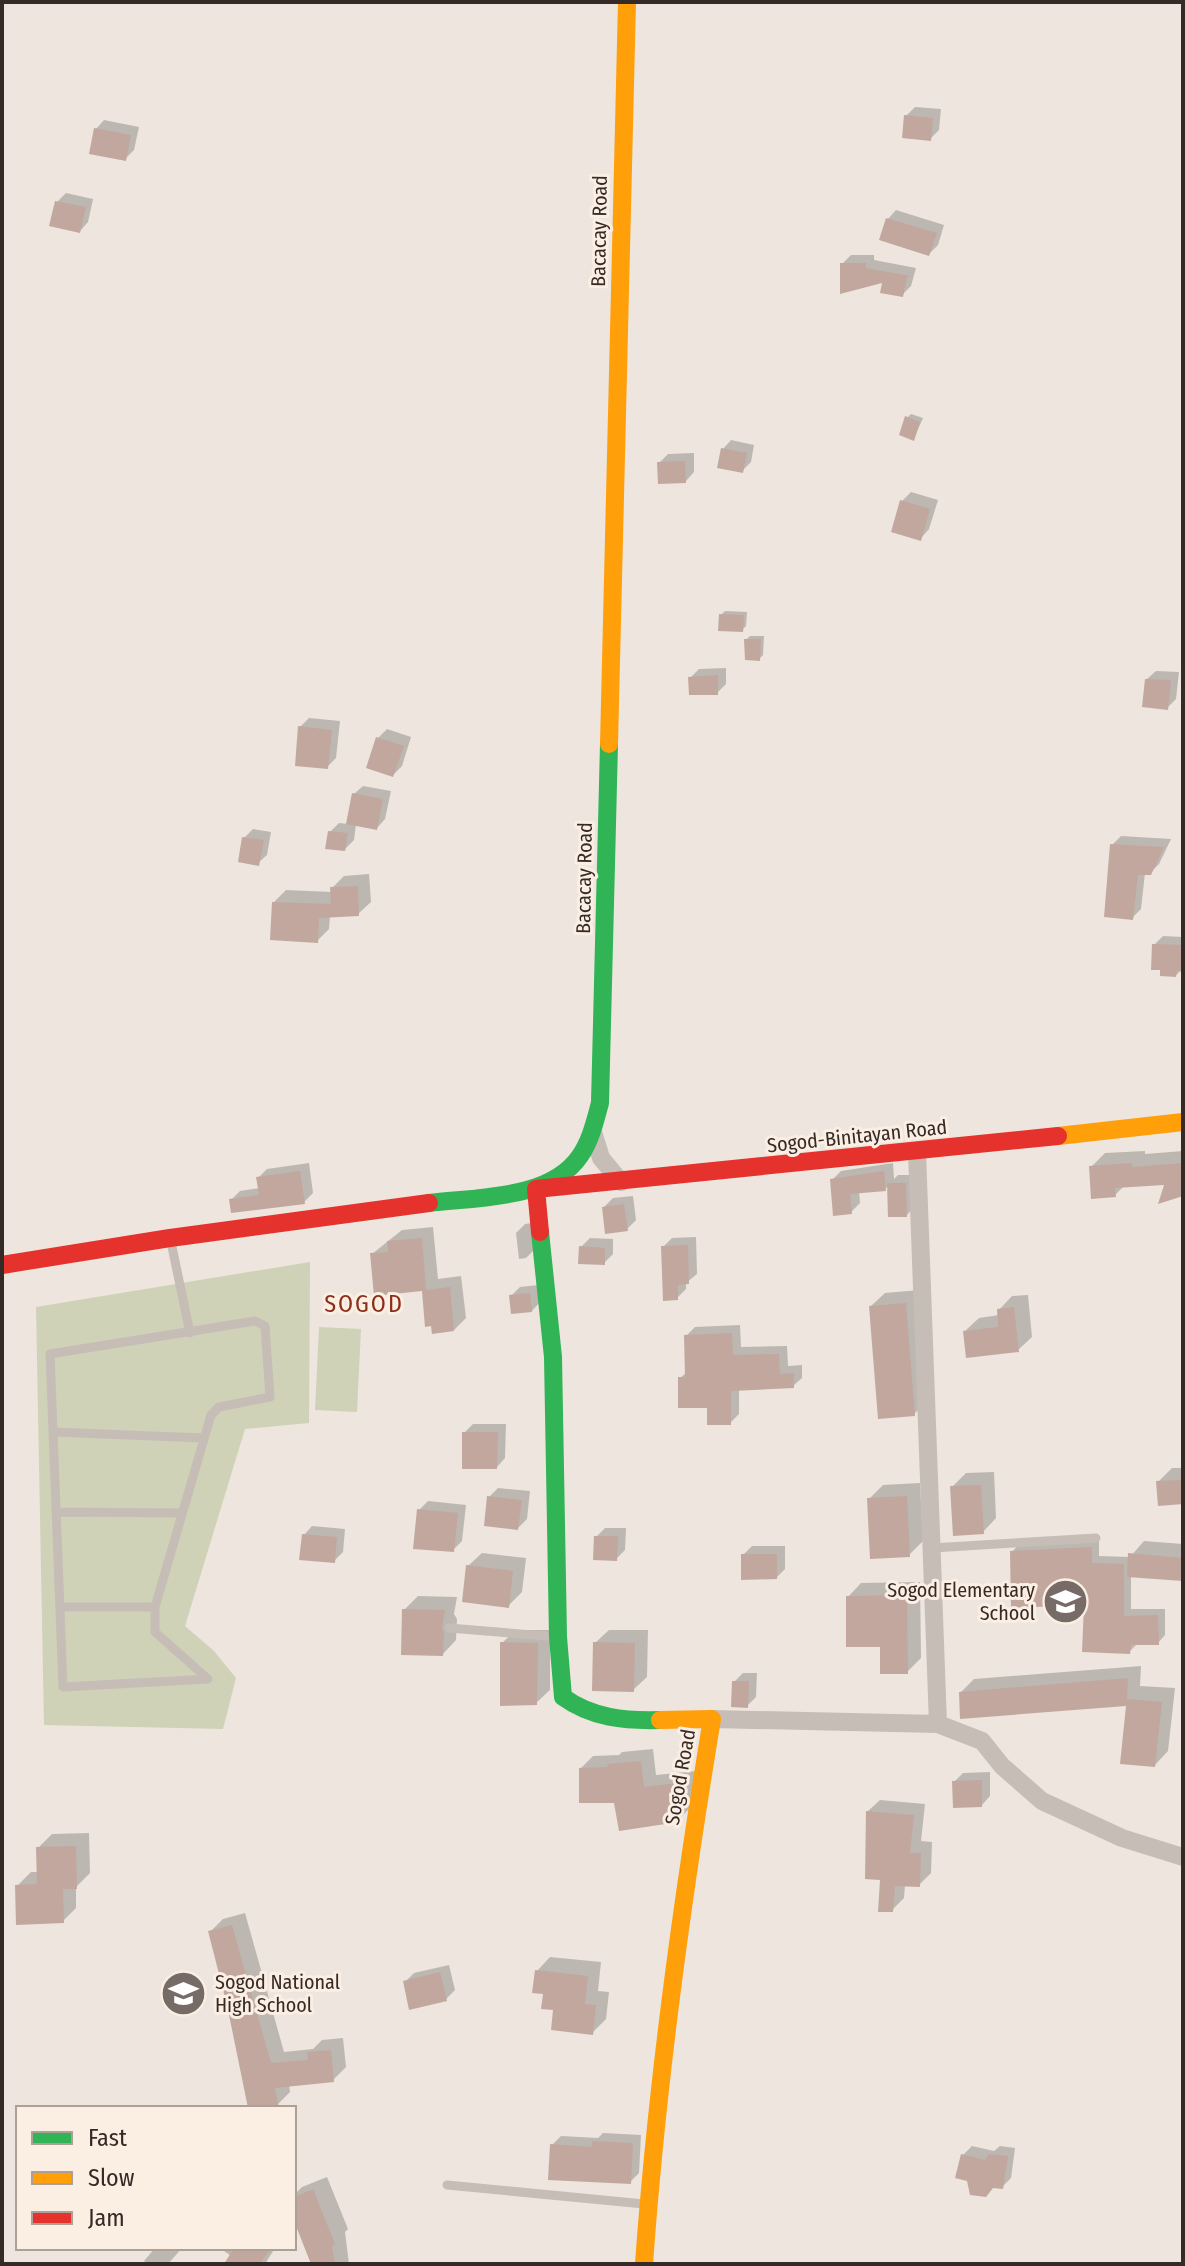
<svg xmlns="http://www.w3.org/2000/svg" width="1185" height="2266" font-family="'Fira Sans Condensed',sans-serif">
<style>
.green{fill:#cfd2b7}
.shadow{fill:#0003}
.building{fill:#c2a79e}
.lines{fill:none;stroke-linecap:round;stroke-linejoin:round}
.lane{stroke:#c6bdb7;stroke-width:9}
.street{stroke:#c6bdb7;stroke-width:18}
.fast{stroke:#30b455;stroke-width:18}
.slow{stroke:#ff9f0a;stroke-width:18}
.jam{stroke:#e5322d;stroke-width:18}
.labels{text-anchor:middle;stroke-width:6;stroke-linejoin:round;paint-order:stroke}
.street-label{font-size:20px;fill:#362a26;stroke:#fbefe4}
.poi-label{font-size:20px;fill:#362a26;stroke:#fbefe4;text-anchor:end}
.quarter-label{font-size:24px;letter-spacing:2px;fill:#8c2e18;stroke:#fbefe4}
</style>
<rect width="100%" height="100%" fill="#ede5de"/>
<!-- green -->
<path class="green" d="M310 1262 309 1423 245 1429 185 1626 214 1651 236 1678 223 1729 44 1725 36 1307Z
M319 1327 361 1329 357 1412 315 1410Z"/>
<!-- shadow -->
<path class="shadow" d="M915 107 941 109 939 130 930 139 906 116Z
M104 120 139 127 134 150 125 159 96 129Z
M66 193 93 199 88 222 80 231 57 202Z
M896 210 944 225 938 245 929 254 888 219Z
M851 255H874V260L916 268 911 286 902 295 885 280 842 264Z
M911 414 923 418 914 438 907 418Z
M731 440 754 445 751 462 742 471 723 449Z
M694 453V472L686 481 659 463 668 454Z
M911 492 938 500 929 529 921 538 902 501Z
M725 611 747 612 746 626 742 630 721 615Z
M750 636H764L763 655 759 659 746 640Z
M726 668V684L717 693 690 678 699 669Z
M1156 671 1179 672 1176 699 1167 708 1147 679Z
M309 718 340 721 336 758 327 767 300 727Z
M387 729 411 737 402 766 393 775 378 738Z
M363 786 391 791 385 819 377 828 356 824 354 840 345 849 330 832 339 823 348 824 354 794Z
M253 829 271 832 267 855 258 863 244 838Z
M1121 836 1171 839 1159 864 1150 873H1145L1141 909 1132 918 1112 845Z
M369 874 371 902 358 914 330 916 329 929 317 941 274 902 286 890 332 892V888L344 876Z
M1163 936 1183 937V969L1176 975 1154 945Z
M1145 1151V1154L1183 1151V1194L1166 1183 1124 1186 1115 1195 1091 1167 1105 1153Z
M309 1163 313 1193 304 1202 231 1200 240 1191 260 1188 258 1178 267 1169Z
M893 1163 894 1179 898 1175H914L915 1206 907 1215 889 1185 885 1189 859 1191 860 1203 851 1212 832 1180 841 1171Z
M633 1196 636 1220 627 1229 604 1207 613 1198Z
M532 1223 535 1249 526 1258 519 1259 516 1233 525 1224Z
M433 1227 438 1279 461 1276 466 1318 454 1330 423 1289 372 1254 402 1230Z
M696 1237 697 1274 686 1283V1289L677 1298 663 1247 672 1238Z
M590 1238 613 1239V1254L604 1263 581 1247Z
M539 1285 540 1302 532 1311 512 1295 520 1287Z
M920 1290 928 1400 914 1414 871 1306 885 1293Z
M1028 1295 1032 1337 1018 1350 965 1331 979 1318 999 1315V1310L1012 1296Z
M740 1325 741 1347 787 1346 788 1366 802 1365V1378L793 1386 739 1388V1414L730 1423 680 1378 687 1372 686 1336 695 1327Z
M473 1424H506L505 1458 497 1467 464 1433Z
M1172 1468H1183V1502L1158 1482Z
M994 1472 996 1518 983 1532 952 1487 966 1473Z
M920 1483 923 1541 909 1555 869 1499 883 1485Z
M498 1488 530 1491 527 1519 518 1528 489 1497Z
M428 1501 466 1505 462 1541 453 1550 419 1510Z
M312 1526 345 1529 343 1552 334 1561 304 1535Z
M605 1528H626L625 1550 616 1559 596 1537Z
M1099 1540V1556L1130 1557 1144 1541 1183 1544V1579L1131 1575V1609H1165V1635L1158 1643 1137 1644 1129 1652 1086 1603 1012 1552 1019 1544Z
M752 1546H785V1569L776 1578 743 1555Z
M482 1553 526 1558 522 1592 508 1606 468 1566Z
M920 1582 921 1658 907 1672 882 1645 848 1597 861 1583Z
M418 1596 457 1597 454 1614 457 1619 456 1640 443 1654 404 1610Z
M516 1630H550V1690L536 1703 502 1643Z
M609 1630H648L647 1677 633 1690 595 1643Z
M1141 1666 1140 1686 1175 1688 1168 1751 1155 1765 1128 1703 961 1692 974 1679Z
M743 1673H757L756 1697 747 1706 734 1682Z
M653 1749 656 1775 696 1771 691 1807 678 1820 616 1801 581 1768 593 1756 619 1755 622 1752Z
M990 1772V1796L982 1805 954 1782 963 1773Z
M880 1800 925 1804 921 1841 932 1842 931 1873 919 1885H905L904 1898 892 1910 882 1878 868 1811Z
M89 1833 90 1873 76 1887V1908L63 1921 17 1886 31 1872H39L38 1848 52 1834Z
M245 1913 284 2052 313 2049 322 2040 343 2038 346 2067 333 2080 289 2084 290 2092 277 2105 261 2108H250L229 2004 210 1932 223 1919Z
M550 1957 601 1962 598 1991 609 1992 606 2019 592 2033 555 2009 545 1992 537 1971Z
M449 1965 455 1990 446 1999 405 1982 414 1973Z
M603 2133 641 2135 639 2173 630 2182 552 2145 561 2136 598 2138Z
M972 2146 994 2151 1000 2146 1015 2148 1011 2178 1002 2187 963 2155Z
M327 2177 348 2229 345 2232 349 2264H312L294 2215V2195L302 2187Z
M155 2248H182L168 2264H148L144 2261Z
M220 2248H275L265 2264H226L231 2256Z"/>
<!-- building -->
<path class="building" d="M904 115 933 118 931 141 902 138Z
M94 128 131 135 126 161 89 154Z
M55 201 86 207 80 233 49 226Z
M886 218 937 233 929 256 879 240Z
M840 263H866V268L910 276 907 277 903 297 880 293 882 283 840 294Z
M905 416 920 422 914 441 899 435Z
M721 448 747 453 743 473 717 468Z
M685 461 686 483 658 484 657 462Z
M900 500 930 509 921 541 891 532Z
M719 614 744 615 743 632 718 631Z
M744 639H761L760 661 745 660Z
M718 675V695H689L688 677Z
M1145 679 1171 680 1168 710 1142 707Z
M298 726 332 730 328 769 295 766Z
M376 737 404 746 393 777 366 768Z
M352 793 383 799 377 830 346 824Z
M328 831 348 833 345 851 325 849Z
M242 837 264 840 259 866 238 862Z
M1110 844 1164 847 1151 875H1138L1133 920 1104 917Z
M358 886 359 916 319 918 318 943 270 940 272 902 331 904 330 887Z
M1152 944 1183 945V971H1177L1176 977 1160 976V970H1151Z
M1132 1163V1167L1183 1163V1196L1158 1204 1164 1185 1115 1188 1116 1197 1091 1199 1089 1166Z
M300 1171 305 1204 231 1213 229 1199 259 1195 256 1177Z
M884 1171 886 1191 850 1194 852 1214 833 1216 830 1179Z
M887 1183H906L907 1217H888Z
M624 1204 628 1231 605 1234 602 1207Z
M422 1238 426 1290 450 1287 454 1331 432 1334 431 1326 425 1327 422 1291 374 1296 370 1253 388 1252 387 1241Z
M688 1245 689 1284 678 1285V1300L663 1301 661 1246Z
M579 1246 605 1248V1265L578 1264Z
M530 1293 532 1312 511 1314 509 1295Z
M906 1303 915 1416 878 1419 869 1306Z
M1014 1307 1019 1352 966 1358 963 1331 998 1327 997 1309Z
M732 1333 733 1355 779 1354 780 1374 794 1373V1388L731 1391V1425H707V1408H678V1377H685L684 1335Z
M462 1432H498L497 1469H462Z
M1183 1480V1504L1158 1506 1156 1481Z
M981 1485 984 1534 953 1536 950 1486Z
M487 1496 522 1500 518 1530 484 1526Z
M907 1496 910 1557 870 1559 867 1498Z
M417 1509 458 1513 454 1552 413 1549Z
M302 1534 337 1537 335 1563 299 1560Z
M594 1536H618L617 1561 593 1560Z
M1092 1547V1563L1124 1564V1616L1158 1615 1159 1645H1131L1130 1654 1082 1652 1084 1605 1011 1608 1010 1551Z
M1128 1553 1183 1558V1581L1127 1577Z
M741 1554H777V1579L741 1580Z
M466 1565 513 1571 509 1608 462 1602Z
M907 1595 908 1674H880V1647H846V1596Z
M402 1609 445 1610 442 1628 444 1633 443 1656 401 1655Z
M500 1642 538 1643 537 1705 500 1706Z
M593 1642 635 1643 634 1692 592 1691Z
M1128 1678 1127 1699 1162 1702 1155 1767 1120 1764 1126 1706 960 1719 959 1692Z
M732 1681H749L748 1708 731 1707Z
M641 1761 644 1787 684 1782 679 1822 619 1831 614 1803H579V1768L608 1767 607 1764Z
M982 1780V1807L953 1808 952 1781Z
M866 1811 914 1815 910 1853H921L920 1887 895 1886 893 1912H878L880 1880 865 1879Z
M76 1846 77 1889H63L64 1923 16 1925 15 1885 37 1884 36 1847Z
M232 1925 271 2063 308 2060 307 2052 331 2050 334 2082 275 2088 279 2108H248L227 2005 208 1931Z
M535 1970 588 1976 585 2004 596 2005 593 2035 551 2030 553 2010 541 2009 543 1994 532 1993Z
M440 1972 447 2001 409 2010 403 1981Z
M592 2141 633 2143 631 2184 548 2180 550 2144 592 2147Z
M961 2154 985 2160 989 2154 1008 2156 1003 2189 993 2188 986 2197 970 2195 967 2181 955 2178Z
M313 2189 335 2244 332 2246 335 2264H311L294 2221V2197Z
M234 2248H271L260 2264H224Z"/>
<g class="lines">
<!-- lane -->
<path class="lane" d="M171 1242 190 1333
M255 1321 265 1326 270 1397 219 1407 211 1415 155 1607V1632L208 1679 63 1687 50 1354Z
M53 1432 204 1438
M56 1512 181 1513
M932 1548 1096 1538
M60 1607H155
M449 1628 557 1637
M447 2185 644 2204"/>
<!-- street -->
<path class="street" d="M593 1132 601 1158 621 1182
M917 1152 938 1724
M712 1719 938 1724 982 1741 1002 1766 1042 1801 1122 1838 1183 1857"/>
<!-- fast -->
<path class="fast" d="M429 1203C477 1197 550 1200 580 1156 591 1140 595 1121 600 1103L609 744
M540 1232 553 1357 558 1637 563 1697C592 1718 625 1721 660 1720"/>
<!-- slow -->
<path class="slow" d="M609 744 627 2
M1058 1136 1183 1122
M644 2264C657 2081 682 1900 712 1719L660 1720"/>
<!-- jam -->
<path class="jam" d="M540 1232 536 1189 1058 1136
M2 1265 170 1238 429 1203"/>
</g>
<!-- icons -->
<defs>
<symbol id="school-disc" viewBox="-11 -11 22 22"><circle r="9.5" fill="#766b66" stroke="#fbefe4"/><path d="M0-5L7-2L0 1L-7-2ZM-4 1L0 2.5L4 1V4Q0 6-4 4Z" fill="#fff"/></symbol>
</defs>
<g fill-rule="evenodd">
<use href="#school-disc" x="1040" y="1576" width="51" height="51"/>
<use href="#school-disc" x="158" y="1968" width="51" height="51"/>
</g>
<g class="labels">
<!-- street labels -->
<g class="street-label">
<text transform="translate(599 231) rotate(-89)" y="7">Bacacay Road</text>
<text transform="translate(584 878) rotate(-89)" y="7">Bacacay Road</text>
<text transform="translate(857 1136) rotate(-6)" y="7">Sogod-Binitayan Road</text>
<text transform="translate(680 1777) rotate(-80)" y="7">Sogod Road</text>
</g>
<!-- poi labels -->
<g class="poi-label">
<text x="1035" y="1597">Sogod Elementary<tspan x="1035" dy="23">School</tspan></text>
<text x="215" y="1989" text-anchor="start">Sogod National<tspan x="215" dy="23">High School</tspan></text>
</g>
<!-- quarter labels -->
<g class="quarter-label">
<text x="364" y="1312">SOGOD</text>
</g>
</g>
<!-- border -->
<rect width="1185" height="2266" fill="none" stroke="#362a26" stroke-width="8"/>
<!-- legend -->
<rect x="16" y="2106" width="280" height="144" fill="#fbefe4" stroke="#aca098" stroke-width="2"/>
<rect x="32" y="2132" width="40" height="12" fill="#30b455" stroke="#aca098" stroke-width="2"/>
<text x="88" y="2146" font-size="24" fill="#362a26">Fast</text>
<rect x="32" y="2172" width="40" height="12" fill="#ff9f0a" stroke="#aca098" stroke-width="2"/>
<text x="88" y="2186" font-size="24" fill="#362a26">Slow</text>
<rect x="32" y="2212" width="40" height="12" fill="#e5322d" stroke="#aca098" stroke-width="2"/>
<text x="88" y="2226" font-size="24" fill="#362a26">Jam</text>
</svg>
